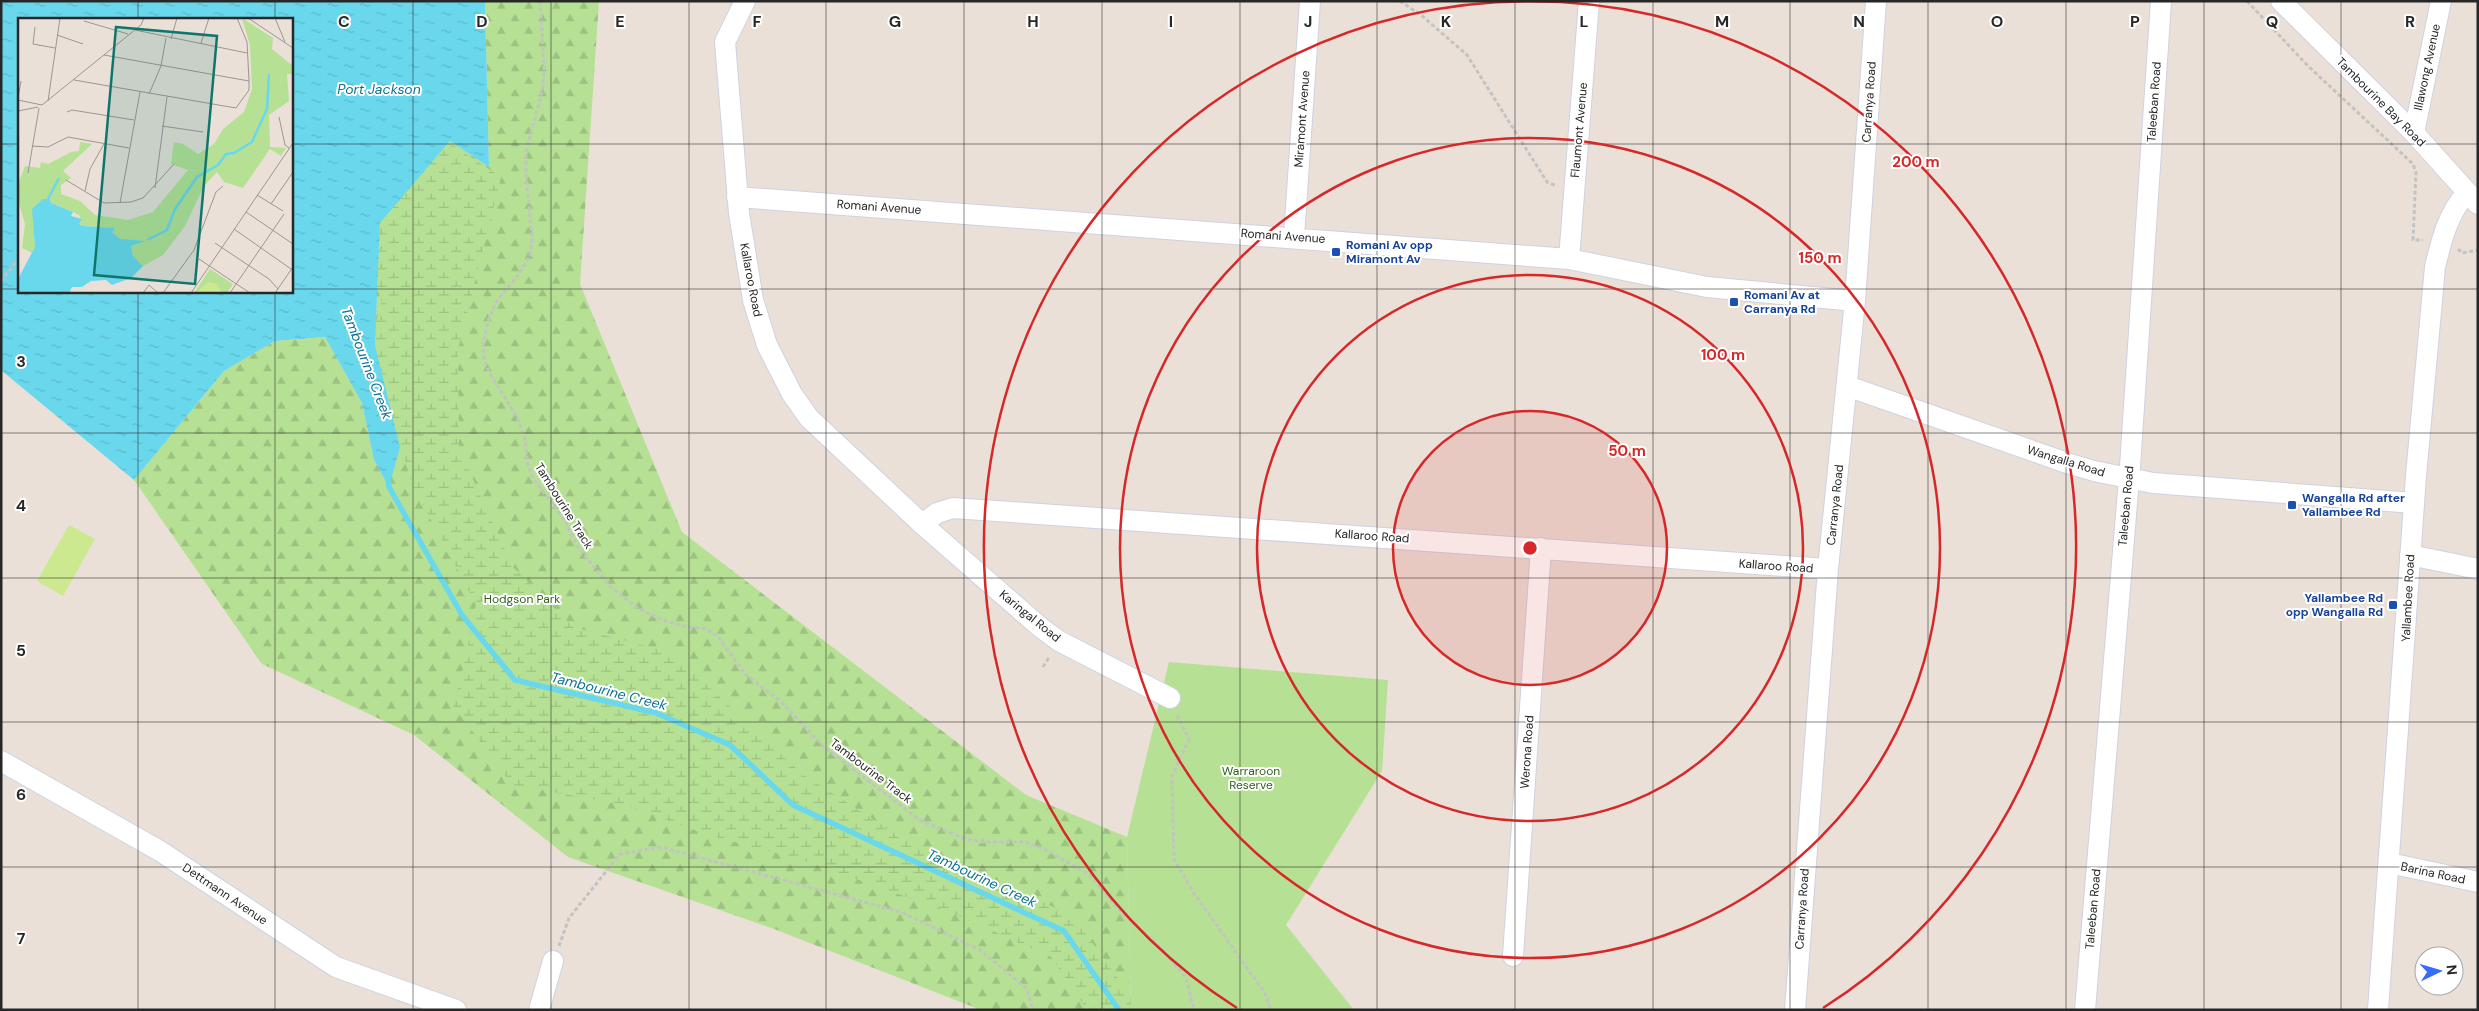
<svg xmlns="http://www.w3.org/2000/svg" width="2479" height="1011" font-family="'DM Sans',sans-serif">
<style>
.forest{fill:url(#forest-firs)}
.wetland{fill:url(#wetland-marsh)}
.park{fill:#b6e194}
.pitch{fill:#cce98f}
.water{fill:url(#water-ripples);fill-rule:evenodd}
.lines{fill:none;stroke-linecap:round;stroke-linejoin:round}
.stream{stroke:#69d8ed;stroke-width:5.5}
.street-casing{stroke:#cdd3e0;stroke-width:22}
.path{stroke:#c3c3c3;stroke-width:3;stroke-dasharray:4 2.5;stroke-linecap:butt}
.street{stroke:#fff;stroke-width:20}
.grid{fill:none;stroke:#272727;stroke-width:1;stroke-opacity:0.55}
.ring{fill:none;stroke:#d62828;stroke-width:2.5}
.transit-dot{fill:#1a4fb4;stroke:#fff;stroke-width:2}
.labels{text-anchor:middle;stroke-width:4;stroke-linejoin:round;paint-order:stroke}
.street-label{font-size:12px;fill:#272727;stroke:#fff}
.transit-label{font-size:12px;font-weight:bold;fill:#164399;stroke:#fff;text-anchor:start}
.park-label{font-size:12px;fill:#2f6219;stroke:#fff}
.water-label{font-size:14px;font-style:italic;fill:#0d7394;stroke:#fff}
.inset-river{fill:none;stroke:#69d8ed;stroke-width:2.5}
.inset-road{fill:none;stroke:#9c9691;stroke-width:1}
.view{fill:#0f766e;fill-opacity:0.15;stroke:#0f766e;stroke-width:2.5}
.inset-edge{fill:none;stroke:#272727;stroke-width:2.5}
.grid-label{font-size:16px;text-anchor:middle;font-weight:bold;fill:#272727;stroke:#fff;stroke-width:4;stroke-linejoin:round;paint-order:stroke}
.centre{fill:#d62828;stroke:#fff;stroke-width:2.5}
.ring-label{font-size:15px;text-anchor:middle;font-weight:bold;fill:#d62828;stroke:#fff;stroke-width:4;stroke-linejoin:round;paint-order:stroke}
</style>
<defs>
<pattern id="forest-firs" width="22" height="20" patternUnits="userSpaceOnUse" patternTransform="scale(1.25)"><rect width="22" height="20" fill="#b6e194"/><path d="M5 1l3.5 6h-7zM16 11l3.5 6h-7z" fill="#9cc180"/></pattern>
<pattern id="wetland-marsh" width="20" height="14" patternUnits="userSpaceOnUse" patternTransform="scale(1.25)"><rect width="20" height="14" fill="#b6e194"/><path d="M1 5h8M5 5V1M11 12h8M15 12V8" fill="none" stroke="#9cc180"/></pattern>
<pattern id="water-ripples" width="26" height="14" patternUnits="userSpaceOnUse" patternTransform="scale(1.25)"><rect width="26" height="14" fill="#69d8ed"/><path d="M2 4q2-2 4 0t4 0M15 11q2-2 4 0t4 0" fill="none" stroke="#5bb9cb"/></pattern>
</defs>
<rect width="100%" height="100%" fill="#eae0d8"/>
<!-- forest -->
<path class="forest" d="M485 1H599L580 284 682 532 1026 795 1127 837 1131 1010H981L774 929 568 857 414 735 262 664 134 480 224 371 275 341 325 337 362 403 374 460 389 486 375 345 380 223 450 141 489 167Z"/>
<!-- wetland -->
<path class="wetland" d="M451 144 501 177 458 350 459 448 512 566 573 627 673 653 802 774 931 856 986 876 1073 916 1141 1010H1087L1051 957 952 913 802 860 705 834 626 805 512 785 453 706 464 665 476 604 412 485 371 338 382 302 372 275 378 211Z"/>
<!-- park -->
<path class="park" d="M1169 662 1388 680 1382 771 1286 925 1354 1010H1131L1127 837Z"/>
<!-- pitch -->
<path class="pitch" d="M69 525 95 539 63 596 37 581Z"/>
<!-- water -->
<path class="water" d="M1 1H485L489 167 450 141 380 223 375 345 400 447 389 487 374 460 362 403 325 337 275 341 224 371 134 480 2 371ZM19 19H291V291H19Z"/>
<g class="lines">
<!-- stream -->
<path class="stream" d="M388 480 389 487 462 615 515 680 656 713 730 745 793 805 1064 931 1119 1010"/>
<defs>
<path id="street" d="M745 1 725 42 739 213 753 300 767 345 792 394 809 418 922 524 1040 627 1059 641 1170 698
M2281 1 2414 133 2478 204
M2414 133 2441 1
M737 197 1569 259 1707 287 1855 301
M1294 237 1310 1
M1569 259 1589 1
M1847 386 2067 463 2094 471 2153 483 2414 503
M922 524 937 513 953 508 1828 569
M2410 555 2478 569
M1 761 160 851 336 967 456 1010
M2389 863 2478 882
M1513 956 1541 548
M539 1010 553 961
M1795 1010 1828 569 1855 301 1876 1
M2085 1010 2130 467 2161 1
M2378 1010 2416 476 2435 267C2441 242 2448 212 2467 193"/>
</defs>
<!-- street casing -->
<use href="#street" class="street-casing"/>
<!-- path -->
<path class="path" d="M540 1 544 67 543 88 526 152V174L532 239 530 255 519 274 496 302 488 321 483 344 484 358 489 372 517 417 525 439 528 466 533 478 564 519 577 546 611 587 636 607 662 620 687 627 707 629 718 637 745 674 780 701 824 747 921 821 966 839 982 842H1026L1046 850 1090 875 1119 910 1162 949 1186 978 1194 1010
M1400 1 1421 15 1467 55 1547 182 1557 186
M2247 1 2307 65 2413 164 2416 172 2413 240H2423
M2458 249 2462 253 2478 250
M1 281 19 258
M1043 667 1050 656
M1177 715 1189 739 1172 776 1174 859 1193 892 1265 993 1271 1010
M559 946 569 918 620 854 661 847 901 912 980 950 1027 989 1033 1010"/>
<!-- street -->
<use href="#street" class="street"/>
</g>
<!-- grid -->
<path class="grid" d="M138 1V19M275 1V19M413 1V1010M551 1V1010M689 1V1010M826 1V1010M964 1V1010M1102 1V1010M1240 1V1010M1377 1V1010M1515 1V1010M1653 1V1010M1790 1V1010M1928 1V1010M2066 1V1010M2204 1V1010M2341 1V1010M1 144H19M291 144H2478M1 289H19M291 289H2478M138 291V1010M275 291V1010M1 433H2478M1 578H2478M1 722H2478M1 867H2478"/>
<!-- distance rings -->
<circle cx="1530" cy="548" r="137" fill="#d62828" fill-opacity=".12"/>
<g class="ring">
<circle cx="1530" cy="548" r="137"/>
<circle cx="1530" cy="548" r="273"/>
<circle cx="1530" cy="548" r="410"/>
<path d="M1237 1008A546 546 0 1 1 1823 1008"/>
</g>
<!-- markers -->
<g class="transit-dot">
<rect x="1331" y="247" width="10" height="10" rx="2.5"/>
<rect x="1729" y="297" width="10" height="10" rx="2.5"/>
<rect x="2287" y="500" width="10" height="10" rx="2.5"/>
<rect x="2388" y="600" width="10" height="10" rx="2.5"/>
</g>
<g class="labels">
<!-- street labels -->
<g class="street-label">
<text transform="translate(2427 67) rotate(-78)" y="4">Illawong Avenue</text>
<text transform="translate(1869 102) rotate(-86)" y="4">Carranya Road</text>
<text transform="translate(2154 102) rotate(-86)" y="4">Taleeban Road</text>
<text transform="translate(2381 102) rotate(45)" y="4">Tambourine Bay Road</text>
<text transform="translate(1302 119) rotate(-86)" y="4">Miramont Avenue</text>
<text transform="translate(1579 130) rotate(-85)" y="4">Flaumont Avenue</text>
<text transform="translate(879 207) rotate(4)" y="4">Romani Avenue</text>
<text transform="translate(1283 236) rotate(4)" y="4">Romani Avenue</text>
<text transform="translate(751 280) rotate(79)" y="4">Kallaroo Road</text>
<text transform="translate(2066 461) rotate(17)" y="4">Wangalla Road</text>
<text transform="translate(1835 505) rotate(-84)" y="4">Carranya Road</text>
<text transform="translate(564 506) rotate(58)" y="4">Tambourine Track</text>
<text transform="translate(2126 506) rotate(-85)" y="4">Taleeban Road</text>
<text transform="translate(1372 536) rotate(4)" y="4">Kallaroo Road</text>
<text transform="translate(1776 566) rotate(4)" y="4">Kallaroo Road</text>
<text transform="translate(2408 598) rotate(-87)" y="4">Yallambee Road</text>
<text transform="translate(1030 616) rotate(39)" y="4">Karingal Road</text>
<text transform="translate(1527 752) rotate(-86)" y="4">Werona Road</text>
<text transform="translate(871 771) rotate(37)" y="4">Tambourine Track</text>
<text transform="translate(2433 873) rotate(12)" y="4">Barina Road</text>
<text transform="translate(225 894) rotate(34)" y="4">Dettmann Avenue</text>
<text transform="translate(1802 909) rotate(-86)" y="4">Carranya Road</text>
<text transform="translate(2093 909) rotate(-85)" y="4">Taleeban Road</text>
</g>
<!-- transit labels -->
<g class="transit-label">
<text x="1346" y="249">Romani Av opp<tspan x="1346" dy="14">Miramont Av</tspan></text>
<text x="1744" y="299">Romani Av at<tspan x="1744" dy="14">Carranya Rd</tspan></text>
<text x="2302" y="502">Wangalla Rd after<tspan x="2302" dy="14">Yallambee Rd</tspan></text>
<text x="2383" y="602" text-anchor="end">Yallambee Rd<tspan x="2383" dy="14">opp Wangalla Rd</tspan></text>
</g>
<!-- park labels -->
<g class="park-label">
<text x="522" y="603">Hodgson Park</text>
<text x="1251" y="775">Warraroon<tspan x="1251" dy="14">Reserve</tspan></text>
</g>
<!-- water labels -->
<g class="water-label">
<text x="379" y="94">Port Jackson</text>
<text transform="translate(367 363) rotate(69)" y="5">Tambourine Creek</text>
<text transform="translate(609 691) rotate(14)" y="5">Tambourine Creek</text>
<text transform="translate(982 878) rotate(25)" y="5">Tambourine Creek</text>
</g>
</g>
<!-- overview -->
<g transform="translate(18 18)">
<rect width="275" height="275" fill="#eae0d8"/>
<path d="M170 152 199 154 186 168 167 208 145 237 125 248 115 238 113 228 125 224 102 221 94 213 96 210 65 208 61 206 63 201 61 197 55 194 62 183 77 197 110 202 135 194Z" fill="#b6e194"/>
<path d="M194 148 196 152 181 160 176 170 159 213 151 218 141 215 113 223 100 221 94 213 98 209 125 215 137 211 177 158Z" fill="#b6e194"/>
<path d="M224 0 255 20 254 31 275 48V56H269L271 83 251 97 252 129 268 130 263 138 252 131 225 170 206 164 199 154 170 152 153 146 156 124 165 126 180 136 196 126 205 111 226 94 234 71 232 27ZM62 124 74 126 45 153 53 160 43 167V176L62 183 55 194 33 185 32 181 23 185 15 200 17 229 14 235 4 230 7 206 0 182V166L7 148 22 150 23 144 30 146 53 134 61 133ZM192 251 215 266 209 275H176Z" fill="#b6e194"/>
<path d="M191 264 199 266 204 275H177Z" fill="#cce98f"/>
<path d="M25 181H32L33 185 55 194 53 198 64 201 61 206 65 208 97 210 94 214 102 221 128 223 113 228 115 238 125 248 113 260 94 267 88 262 73 263 64 269H54L51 275H0V261L17 229 14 191Z" fill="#69d8ed"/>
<path class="inset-river" d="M30 181 41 160M129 222 149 212 157 191 179 159 200 147 208 136 216 135 234 124 249 91 251 56"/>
<path class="inset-road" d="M230 0 275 30M257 0 267 24M66 3 110 16M17 9 15 26 37 30M117 12 229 35M39 17 65 26M153 21 159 0M183 25 191 0M86 37 231 63M56 62 218 90 231 72V63L229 24 219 0M131 76 143 48 148 20M0 80 3 63M0 82 24 87M30 83 42 0M24 87 123 7 126 0M0 93 20 89M49 94 54 92 116 102M261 99 267 127 271 130M144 108 185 114M14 128 30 129 50 119 111 130M10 155 21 90M48 162 86 185 113 184 125 180 156 146M137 170 149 79M67 173 72 151 86 126M239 177 265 193M102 185 122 74M253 186 275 154M228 194 275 226M216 211 273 251M197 225 251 261 260 271M181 241 232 275M125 275 131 267 140 275M145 275 176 232 198 174 205 168M173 275 275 125M212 275 266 196M257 275 275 249"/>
<path class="view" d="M98 9 199 18 177 266 76 257Z"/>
<rect width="275" height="275" class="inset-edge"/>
</g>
<g class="grid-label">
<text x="344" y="27">C</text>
<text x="482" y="27">D</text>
<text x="620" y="27">E</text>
<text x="757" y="27">F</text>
<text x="895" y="27">G</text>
<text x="1033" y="27">H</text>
<text x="1171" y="27">I</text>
<text x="1308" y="27">J</text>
<text x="1446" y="27">K</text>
<text x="1584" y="27">L</text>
<text x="1722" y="27">M</text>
<text x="1859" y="27">N</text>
<text x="1997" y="27">O</text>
<text x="2135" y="27">P</text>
<text x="2272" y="27">Q</text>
<text x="2410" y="27">R</text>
<text x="21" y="367">3</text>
<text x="21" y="511">4</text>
<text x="21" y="656">5</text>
<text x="21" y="800">6</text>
<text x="21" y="944">7</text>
</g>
<circle cx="1530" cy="548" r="8" class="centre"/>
<g class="ring-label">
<text x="1916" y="167">200 m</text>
<text x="1820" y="263">150 m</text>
<text x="1723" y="360">100 m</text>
<text x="1627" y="456">50 m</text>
</g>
<!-- border -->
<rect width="2479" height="1011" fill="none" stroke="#272727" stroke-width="5"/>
<!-- north arrow -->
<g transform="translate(2439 971) rotate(85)"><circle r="24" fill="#ffffff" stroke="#a9a9a9"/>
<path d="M0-4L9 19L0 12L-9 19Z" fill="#366ef9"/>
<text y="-8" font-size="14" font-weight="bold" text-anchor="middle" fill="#272727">N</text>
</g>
</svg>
